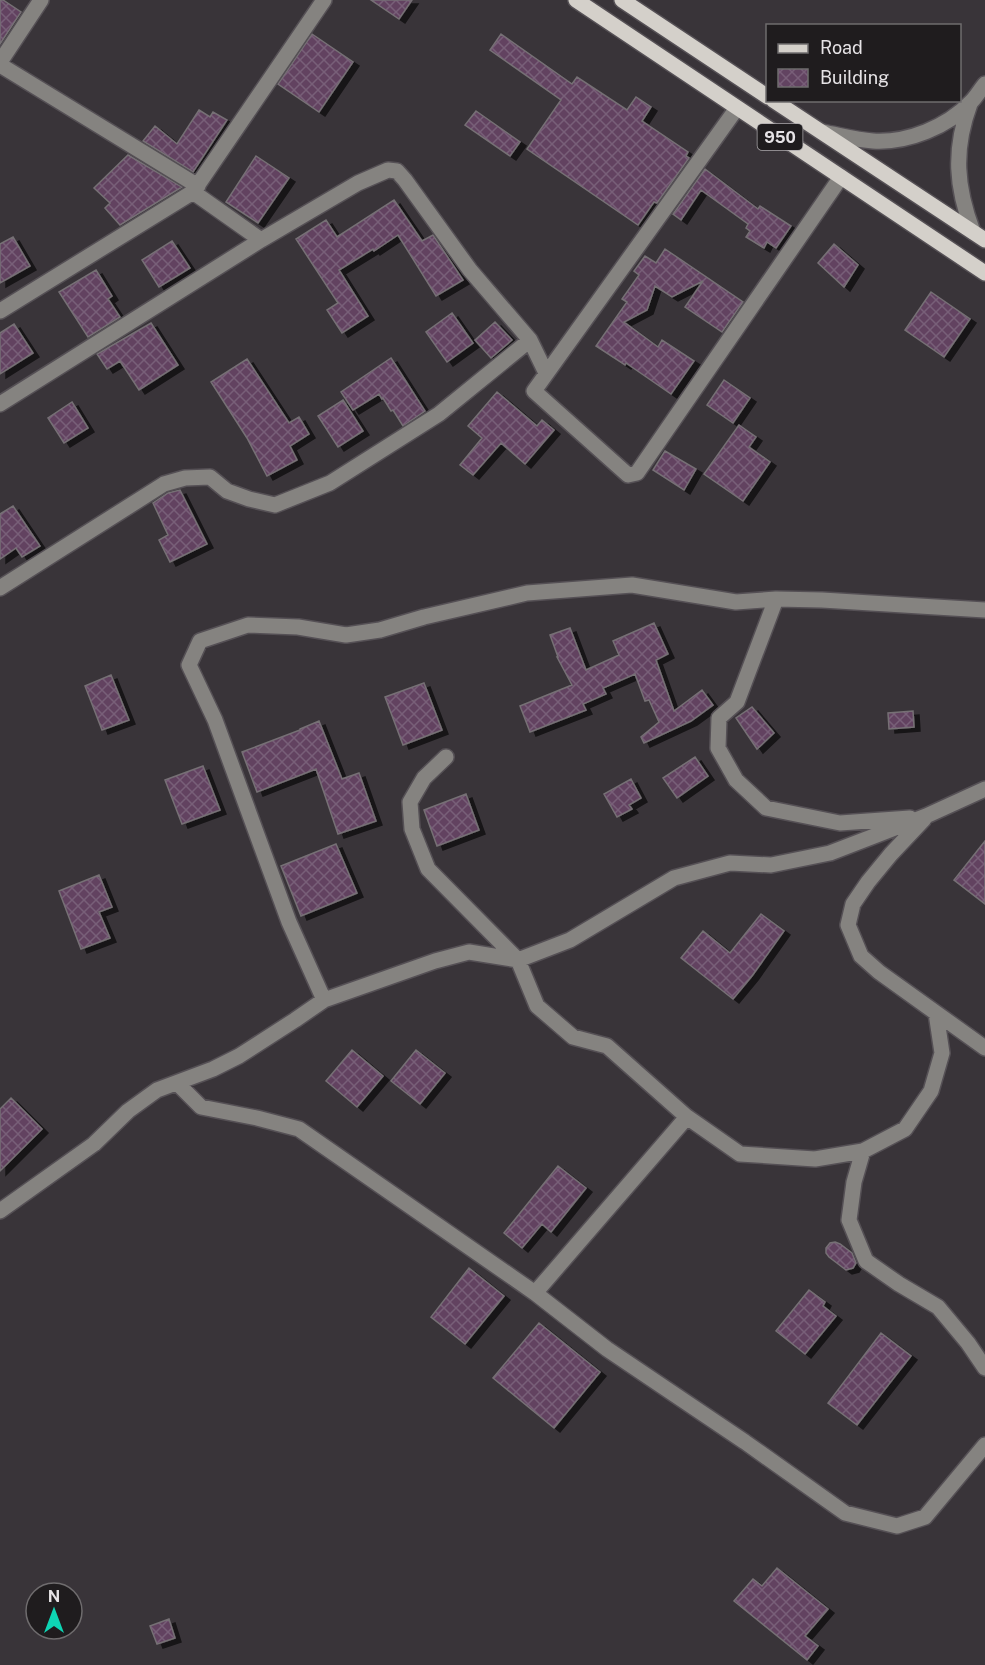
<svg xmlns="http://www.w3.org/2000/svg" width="985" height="1665" font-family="'Public Sans',sans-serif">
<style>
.building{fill:url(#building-cross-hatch);stroke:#767075;stroke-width:1.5;filter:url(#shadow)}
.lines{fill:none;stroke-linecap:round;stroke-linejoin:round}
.minor-casing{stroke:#555055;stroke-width:18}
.major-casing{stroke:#555055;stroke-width:18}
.minor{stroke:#858380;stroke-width:15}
.major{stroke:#d4d0ca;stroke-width:15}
.labels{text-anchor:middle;stroke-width:4.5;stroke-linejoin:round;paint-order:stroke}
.shield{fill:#1f1c1e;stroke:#aaa7aa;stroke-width:1.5}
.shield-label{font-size:16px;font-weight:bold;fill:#e6e3e6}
</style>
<defs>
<pattern id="building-cross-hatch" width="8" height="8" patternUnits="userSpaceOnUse" patternTransform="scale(1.5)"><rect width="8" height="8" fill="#624361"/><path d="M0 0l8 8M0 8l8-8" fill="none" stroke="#785e78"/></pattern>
<filter id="shadow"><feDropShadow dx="6" dy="4" stdDeviation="0" flood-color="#0009"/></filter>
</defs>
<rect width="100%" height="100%" fill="#393439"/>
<!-- building -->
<path class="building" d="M0 0H3L21 12 0 44Z
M371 0H412L399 19Z
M312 34 353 62 319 112 278 84Z
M501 34 572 84 577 77 627 110 636 97 651 107 642 121 688 152 686 156 689 158 657 203 654 202 638 225 527 149 561 100 490 50Z
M199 110 210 117 213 112 227 120 193 172 143 141 155 126 177 144Z
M476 111 520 142 510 156 465 125Z
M128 155 182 187 120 225 105 208 110 203 94 188Z
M256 156 289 178 258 223 226 202Z
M705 169 758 209 760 206 791 226 776 248 767 242 764 248 746 237 750 231 746 228 748 224 701 190 681 220 673 214Z
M394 200 422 241 433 235 463 280 436 296 398 235 374 251 373 249 339 270 368 316 342 333 327 310 338 303 296 239 326 220 337 237Z
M13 237 30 266 0 283V244Z
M172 241 190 268 159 287 142 260Z
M834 244 858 265 844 287 818 263Z
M665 249 743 302 722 332 685 307 703 281 672 297 655 286 647 310 624 322 658 347 662 340 694 361 671 394 626 363 625 365 596 346 627 302 622 299 639 275 634 271 645 256 656 263Z
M96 270 112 296 108 299 120 317 88 337 59 292Z
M931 292 970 319 944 357 905 330Z
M452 313 473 343 447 362 426 332Z
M495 322 512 340 491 358 475 340Z
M151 323 178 365 139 390 120 361 107 369 97 354Z
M14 324 33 353 0 374V333Z
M391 358 425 411 403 426 393 410 391 411 383 398 382 399 379 394 353 410 341 392Z
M247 359 289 423 299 417 309 434 290 446 297 460 267 476 247 438 211 382Z
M724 380 750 398 733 423 707 405Z
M497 392 537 426 542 420 554 430 525 464 501 443 473 475 460 465 482 438 468 426Z
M343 400 363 431 338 447 318 416Z
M72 402 88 428 64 443 48 418Z
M739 425 756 437 749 447 770 462 743 501 704 474Z
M665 451 696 469 684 490 653 470Z
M180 490 207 544 170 562 159 540 168 535 153 503 168 493Z
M13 506 40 546 22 557 16 548 0 559V514Z
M654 623 668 654 656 660 674 711 702 690 713 705 691 721 644 743 641 737 659 722 649 700 645 701 635 674 603 688 606 694 583 704 586 710 530 732 520 706 572 685 557 657H558L550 635 570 628 586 670 619 655 613 641Z
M111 675 129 720 102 730 85 686Z
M424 683 442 730 403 745 385 697Z
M752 707 774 733 757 749 736 718Z
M913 711 914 727 889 729 888 713Z
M319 721 342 779 359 773 376 821 338 834 316 769 257 792 242 752 300 730V729Z
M695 757 708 776 677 798 663 778Z
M203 766 220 810 182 824 165 780Z
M631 779 641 798 629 805 632 809 617 817 604 794Z
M466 794 479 830 437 846 424 810Z
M985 841V904L954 880Z
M336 844 357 893 301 916 281 866Z
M99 875 112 907 99 912 110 938 81 949 59 891Z
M761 914 784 931 752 976 733 999 681 958 703 931 730 953Z
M352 1050 383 1076 357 1107 326 1081Z
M416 1050 445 1073 420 1104 391 1081Z
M11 1098 42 1129 0 1171V1109Z
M558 1166 586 1188 551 1232 542 1224 522 1248 504 1233Z
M835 1242 840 1244 852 1253 856 1263 853 1268 846 1270 829 1257 826 1253V1248L830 1243Z
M469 1268 504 1296 465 1344 431 1317Z
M809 1290 825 1302 823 1306 836 1316 805 1354 776 1331Z
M539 1323 600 1372 554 1428 493 1378Z
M881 1333 911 1356 857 1425 828 1403Z
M777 1568 828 1609 805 1636 818 1646 807 1660 734 1601 753 1579 762 1586Z
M169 1619 175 1638 157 1644 150 1626Z"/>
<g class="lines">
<defs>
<path id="minor" d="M0 62 41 0
M0 65 198 186
M970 104C953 150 956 187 973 232
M737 108 534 391 628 475 637 473 841 177
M822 132C839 135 856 140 873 141 908 143 947 127 971 102 976 97 980 90 985 84
M193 192 261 240
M0 311 193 192 324 0
M0 404 261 240 358 183 388 170 397 171 405 180 470 270 530 340 546 373
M0 588 164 484 185 478 210 477 227 491 249 499 275 505 330 483 439 414 530 340
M776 599 737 702 719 718 718 748 736 780 766 808 840 823 910 818
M446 757 424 778 410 802 412 829 428 869 518 960 537 1006 573 1037 607 1046 687 1117 740 1154 815 1159 863 1151 905 1129 931 1091 942 1053 936 1013
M924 819 891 854 868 882 853 904 848 925 861 956 879 972 985 1048
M324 1000 289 922 215 720 189 665 200 641 248 625 298 627 346 635 380 630 424 617 527 593 632 585 736 602 776 599 822 600 985 610
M177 1083 201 1107 257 1118 299 1129 535 1293 607 1349 745 1442 845 1513 897 1526 925 1517 985 1445
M863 1151 854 1182 849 1220 866 1261 899 1284 938 1307 968 1343 985 1368
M0 1211 94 1144 128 1111 157 1090 213 1069 239 1056 295 1020 324 1000 435 961 469 952 518 960 570 940 674 878 730 863 771 865 830 853 926 816 985 789
M535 1293 687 1117"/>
<path id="major" d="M576 0 985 273
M622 0 768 97
M773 100 985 240"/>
</defs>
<!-- minor casing -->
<use href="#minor" class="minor-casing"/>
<!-- major casing -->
<use href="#major" class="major-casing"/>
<!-- minor -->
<use href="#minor" class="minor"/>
<!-- major -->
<use href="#major" class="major"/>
</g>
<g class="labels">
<!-- shield labels -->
<rect class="shield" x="757.5" y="124" width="45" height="26" rx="4.5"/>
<g class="shield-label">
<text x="780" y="143">950</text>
</g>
</g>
<!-- legend -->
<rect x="766" y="24" width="195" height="78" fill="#1f1c1e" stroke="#6f6c6e" stroke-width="1.5"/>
<rect x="778" y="44" width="30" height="9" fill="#d4d0ca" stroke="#6f6c6e" stroke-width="1.5"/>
<text x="820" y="54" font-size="18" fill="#e6e3e6">Road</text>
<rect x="778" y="69" width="30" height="18" fill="url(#building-cross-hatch)" stroke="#6f6c6e" stroke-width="1.5"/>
<text x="820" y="84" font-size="18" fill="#e6e3e6">Building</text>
<!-- north arrow -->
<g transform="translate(54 1611)"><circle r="28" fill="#1f1c1e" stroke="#6f6c6e" stroke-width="1.5"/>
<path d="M0-4.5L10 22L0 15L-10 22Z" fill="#0ed5b4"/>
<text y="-9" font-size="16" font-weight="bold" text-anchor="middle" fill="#e6e3e6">N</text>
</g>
</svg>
